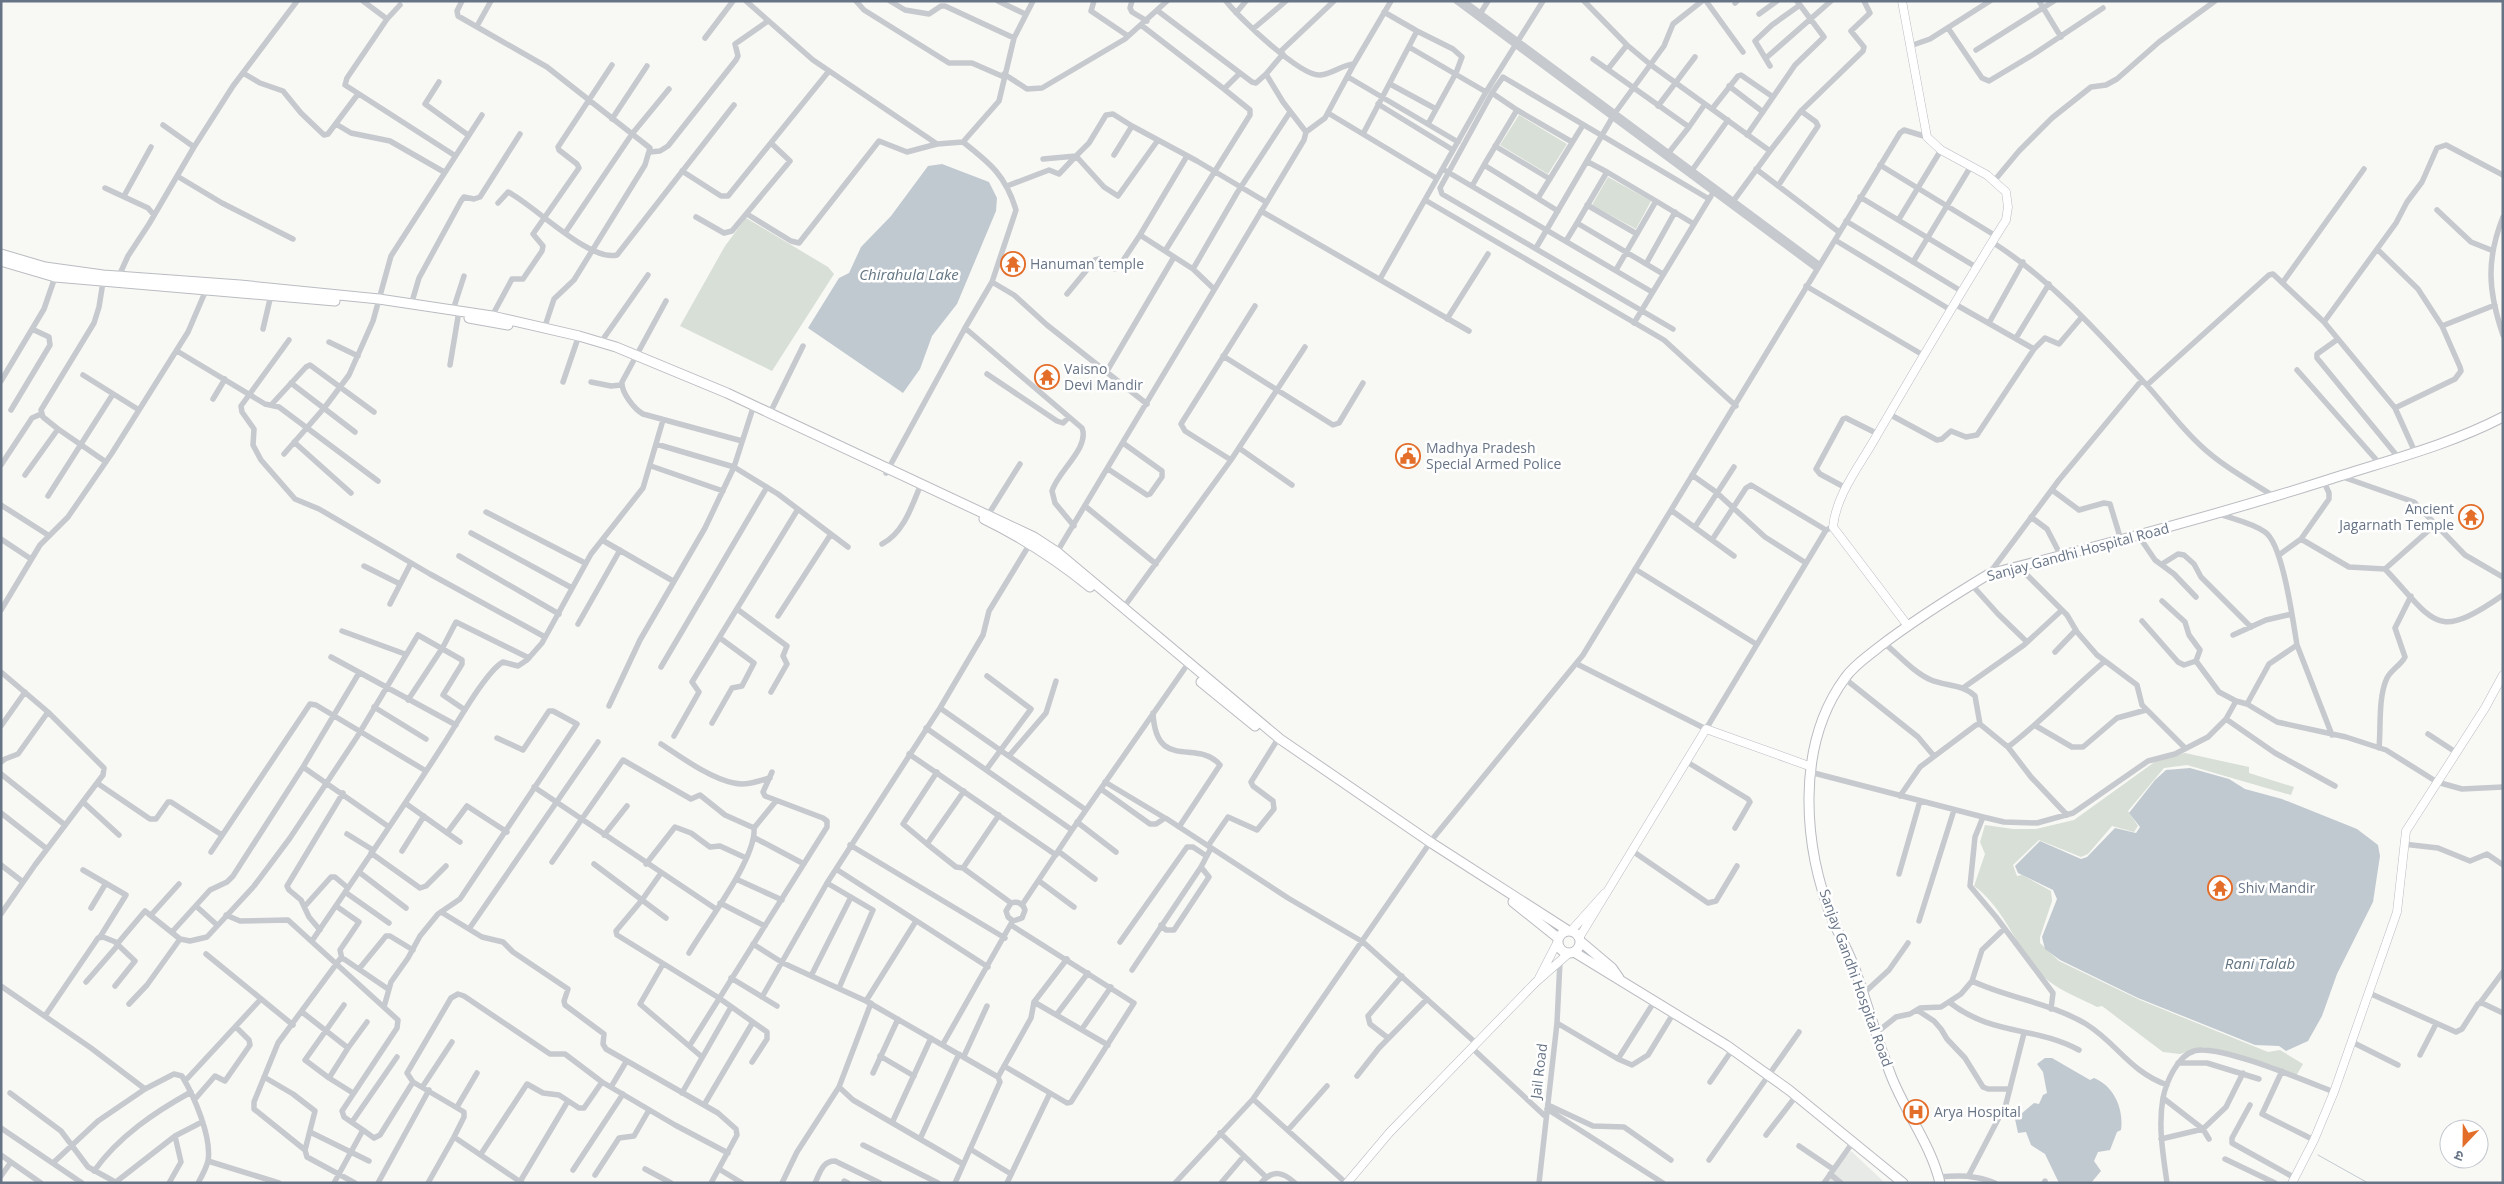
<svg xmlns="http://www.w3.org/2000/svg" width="2504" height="1184" font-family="'Open Sans','Noto Sans Devanagari',sans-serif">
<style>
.built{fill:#e8eae8}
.green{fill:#d8dfd6}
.water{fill:#c1c9d0}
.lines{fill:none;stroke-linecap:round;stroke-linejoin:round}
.stream{stroke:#c1c9d0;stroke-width:1}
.secondary-casing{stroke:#b8bcc2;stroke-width:9}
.primary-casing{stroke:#b9bcc1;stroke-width:11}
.street{stroke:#c6c9cd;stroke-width:5.5}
.secondary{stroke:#fff;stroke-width:8}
.primary{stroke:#fff;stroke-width:9}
.labels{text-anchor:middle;stroke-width:5;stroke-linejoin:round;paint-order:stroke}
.poi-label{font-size:14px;fill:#677486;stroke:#fff;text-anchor:start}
.street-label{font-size:14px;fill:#677486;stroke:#fff}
.water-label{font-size:15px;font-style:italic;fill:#637582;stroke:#fff}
</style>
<rect width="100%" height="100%" fill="#f8f8f5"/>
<!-- built -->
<path class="built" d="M1851 1151 1885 1183H1820Z"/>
<!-- green -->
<path class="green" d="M1519 115 1567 144 1548 174 1500 145Z
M1608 177 1651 201 1636 229 1592 205Z
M746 218 828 267 834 274 772 371 680 326 725 246Z
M2185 753 2249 767V773L2294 787 2291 795 2187 765 2164 768 2128 811 2138 826 2134 832 2112 826 2088 854 2081 857 2039 840 2013 865 2017 876 2022 875 2051 891 2052 901 2040 937V943L2059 961 2140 1000 2268 1052 2280 1050 2303 1064 2296 1076 2272 1065 2204 1047 2180 1054 2163 1052 2102 1006 2097 1007C2082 999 2063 992 2050 982 2020 960 2008 910 1974 886L1985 854 1980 842 1985 825 2013 829H2036L2074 820 2156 761Z"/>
<!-- water -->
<path class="water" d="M942 164 989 182 997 198 996 211 957 304 932 336 920 369 903 393 808 328 839 278 849 273 861 247 891 216 928 166Z
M2190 768 2229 779 2245 789 2282 799 2357 829 2378 845 2380 856 2373 902 2337 974 2322 1016 2308 1041 2286 1051 2279 1046 2255 1045 2138 998 2060 960 2045 949 2042 937 2057 899 2053 890 2018 873 2015 866 2040 841 2081 859 2087 857 2115 828 2136 833 2140 827 2129 813 2155 780 2166 770Z
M2045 1058H2052L2090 1080 2094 1078C2114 1086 2124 1109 2121 1130L2117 1132 2110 1150 2098 1152 2094 1161 2101 1171 2091 1183H2059L2045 1154 2031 1145 2026 1132 2018 1133 2015 1119 2034 1103 2039 1104 2043 1095 2047 1093 2043 1072 2037 1064Z"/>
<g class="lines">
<!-- stream -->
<path class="stream" d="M2318 1155 2368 1183"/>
<defs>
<path id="secondary" d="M1902 1 1927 137 1941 150 1987 175 2006 192 2008 207 2006 220C1961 291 1919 363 1877 435 1861 464 1836 494 1833 527L1908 626
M1571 931 1605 893
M1579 938 1706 729 1809 766
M1539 978 1557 943
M1347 1183 1390 1132 1536 982 1569 953
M2292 1183 2314 1140 2334 1092 2397 912 2406 831 2485 708 2503 675"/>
<path id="primary" d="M1 254 45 267 103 275 240 285 379 299 492 316 579 336 616 347 727 393 1034 537 1057 552 1280 739 1430 842 1567 930
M1 261 55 277 335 301
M469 318 508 325
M984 519C1023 538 1057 560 1090 587
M1201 682 1255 726
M1513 902 1558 938
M1558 942a11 11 0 1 1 22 0a11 11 0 1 1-22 0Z
M1580 941 1612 968 1619 978
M1574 952 1726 1045 1789 1090 1903 1183
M1940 1183C1931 1144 1904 1111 1890 1073 1877 1039 1867 1003 1855 969 1849 952 1840 937 1833 921 1803 846 1795 746 1845 678 1854 665 1867 657 1879 647 1914 620 1951 597 1989 574 2108 544 2226 513 2343 475 2397 458 2453 443 2503 417"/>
</defs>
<!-- secondary casing -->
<use href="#secondary" class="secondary-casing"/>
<!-- primary casing -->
<use href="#primary" class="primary-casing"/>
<!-- street -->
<path class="street" d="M363 1 387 19
M462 1 457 11 458 16 547 67 650 148 645 165 574 280 554 299 545 326
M746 1 813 60 937 144
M856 1 864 10 949 63H972L1004 77
M890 1 905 10 929 14 941 6H945L1014 38
M998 1 1025 14
M1094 1 1091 11 1128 36
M1132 1 1130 8 1132 12 1147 21
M1226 1C1239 18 1301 77 1320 75 1333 74 1341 65 1354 64
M1456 1 1817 269
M1464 1 1820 265
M1584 1 1627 45 1651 65 1770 151 1734 200
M1706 1 1743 52
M2039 1 2061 37
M1735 3 1737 1
M400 5 387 19 347 78 345 85 454 155
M1158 11 1252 82 1256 83 1266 74
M1236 13 1246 1
M1480 14 1488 1
M1759 14 1777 1
M1141 25 1224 89 1240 73
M477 26 491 1
M1948 28 1982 78 1989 81 2034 54 2103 8
M1253 29 1286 1
M1417 31 1453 49 1462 57 1456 73 1428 124
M705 38 733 1
M1910 46 1930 39 1990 1
M1409 47 1486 92
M1976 50 2054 1
M1280 52 1334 1
M1283 54 1266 74 1283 102 1306 132
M1766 58 1831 1
M1593 59 1689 127 1705 104
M1770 66 1755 41 1772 25 1800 5
M1608 69 1627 45
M243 73 260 83 283 91 301 113 324 135 328 134 358 94
M1004 74 1027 89 1042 88 1125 39 1167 1
M1348 77 1458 142
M439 82 425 104 468 135
M1390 84 1436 109
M1729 86 1763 112
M1492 93 1517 110 1484 165 1558 211
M1378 104 1453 150
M1658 106 1695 57
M1712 109 1738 76 1741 75 1773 97
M1517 110 1572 142
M1328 113 1436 178
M612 119 647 66
M336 124 351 133 390 141 444 172
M163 125 194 147
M1132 126 1113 114 1106 115 1089 143 1076 156 1104 187 1118 196 1158 140
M1363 134 1417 31 1384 12
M1747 135 1795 65 1824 37 1797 1
M963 142C990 163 1006 176 1016 210L992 282
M1495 146 1550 179
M1770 151 1801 111 1863 51 1864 47 1851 31 1870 13 1864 1
M650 152 660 151 668 146 736 60 738 56 735 44 768 21
M1114 155 1132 126 1197 161 1266 202
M1667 155 1689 127
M1043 159 1076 156
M1588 162 1607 172 1577 223 1663 274
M1880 165 1996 236
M1693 169 1728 120
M1756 169 1839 232
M682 171 721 196H728L829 71
M1446 171 1652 292
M1607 172 1656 201
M177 176 222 203 293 239
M1994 181 2019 151 2052 118 2091 87 2106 85 2117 79 2159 42 2215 1
M1007 186 1049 170 1059 174 1076 156
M1472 186 1484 165
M1778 186 1818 126 1816 122 1801 111
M105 188 148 208 154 215
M124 196 151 147
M1860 197 1976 267
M1538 198 1583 125
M1425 200 1664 340 1736 406
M498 203 508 192C534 205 589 262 617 255L734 105
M1587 205 1637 234
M2437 210 2471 242 2491 250
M1261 211 1469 331
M747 214 791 241 799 243 879 141 907 152 937 144 963 142 999 101 1014 38 1033 1
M696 217 724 233 732 231 790 161 771 143
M2503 217C2486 260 2488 291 2503 335
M1899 219 1941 150
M1846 221 1961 291
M565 233 632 134 669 89
M1140 235 1187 156
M1835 240 1949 309
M1566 241 1577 223
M1992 242C2049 278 2097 331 2142 380 2162 401 2179 426 2200 445 2222 466 2250 481 2275 497
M1536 248 1615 113 1664 46 1673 24 1702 1
M2378 250 2418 289 2442 326 2495 305
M1165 251 1250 115V110L1224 89
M1913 262 1971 166
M1646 264 1675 212
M1193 269 1237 193 1290 112
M1616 270 1656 201 1694 224
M118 278 128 256 149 224 194 147 233 86 297 1
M1380 279 1486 92 1543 1
M2283 282 2364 169
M1806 286 1923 355
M1067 294 1095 260 1099 259 1114 269 1118 268 1140 235 1193 269 1214 289
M666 301 622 382C621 392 634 409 643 414L742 441
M411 305 419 278 461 201 464 197 474 199 480 197 520 134
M453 310 464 276
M492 316 512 279H523L542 251 543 246 533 234 579 168 577 164 559 150 558 147 612 65
M1447 319 1488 254
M2324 322 2396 223 2407 202 2422 182 2437 148 2446 145 2503 175
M1634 323 1711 196
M1989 323 2023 262
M965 328 1082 428C1090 448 1057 472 1052 491L1055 503 1074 526
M263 329 271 295
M1673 329 1442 194 1440 188 1492 93 1503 77 1709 199
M2016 338 2049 284
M2338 339 2317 354V358L2398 457
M289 340 241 406 242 412 254 429 253 445 261 460 295 499 319 509 430 574 545 637
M329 342 358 356
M601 342 648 275
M2034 349 2045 338 2059 344 2081 318
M177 351 265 404 279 407 378 481
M1223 356 1333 425 1339 423 1363 383
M450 365 458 317
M2297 370 2380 464
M1107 371 1174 257
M987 374 1057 421 1063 423 1069 417
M83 375 139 410
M1 381 44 309 55 277
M563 382 577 341
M591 382 611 386 621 385
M291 383 355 432
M2147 385 2269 275 2273 274 2324 322 2395 408 2415 452
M213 399 225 379
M272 404 306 367 310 365 374 412
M2395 408 2455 379 2461 371 2460 367 2442 326
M11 410 50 345 49 337 32 329
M752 411 734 467 778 494 848 547
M770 413 803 346
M1889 414 1937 440 1942 439 1951 431 1966 437 1977 435 2034 349 1953 303
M58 429 43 417 41 410 94 323 99 307 103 282
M294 442 351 493
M1239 448 1292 485
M284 454 325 407 349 375 373 321 391 256 482 115
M1231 460 1305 347
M1 465 32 418 41 414
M651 466 723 491
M1108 469 1147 495 1150 494 1162 477V471L1123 443
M886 473 965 328 992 282 1014 295 1047 325 1147 404
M25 475 58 429 106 462
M1692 475 1716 492 1765 537 1806 563
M2340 476 2414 502 2465 555 2503 577
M1846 488 1820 474 1816 469 1843 419 1846 418 1878 434
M2052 490 2079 510 2104 503 2110 504 2121 540
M48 496 113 394
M1 505 48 535
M1085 506 1156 564
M1671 510 1712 540
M486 512 585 563
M2219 514C2233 519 2252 523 2265 532 2283 544 2293 622 2297 645
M988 515 1020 464
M2031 517 2047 529 2061 556
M1695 527 1734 467
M471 533 572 588
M2138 535 2155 560 2174 574 2196 597
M1 539 31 559
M2301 539 2329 499V493L2324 482
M602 540 673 581
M882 544C902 534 911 509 919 489
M1057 552 1304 140 1306 132 1325 118 1354 64 1391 1
M2279 555 2301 539 2349 567 2385 569C2436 623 2435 642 2503 595
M459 556 559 614
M1734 556 1712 540 1746 488 1751 485 1826 530
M2162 564 2178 554 2184 555 2194 564 2201 577 2251 627
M364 566 400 584
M2019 567 2067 615 2077 632 2097 655 2137 685 2142 705 2185 748
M1635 569 1756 644
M2385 569 2436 524
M1989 574 2059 480 2142 380
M1971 584 1998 614 2027 642
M2162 601 2185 622 2189 635 2200 650 2196 661
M390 604 411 563
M1124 607 1231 460 1185 431 1181 424 1255 306
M737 609 787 646 783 656 787 664 771 692
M1 610 40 545 68 517 112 453 188 332 206 290
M778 616 831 534
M2142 621 2178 662 2184 665 2196 661 2219 692 2236 701 2247 704 2277 722 2346 737 2386 750 2437 782 2462 789 2503 787
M578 624 620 550
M342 631 405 654
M2233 635 2266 620 2292 614
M1884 643C1899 655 1913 672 1931 680 1945 686 1963 684 1975 696L1980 724
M2055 652 2076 630
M331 657 456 725
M1577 664 1706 729 1826 530 1833 527
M661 667 767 487
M1 672 48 712 104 768 103 775 35 865 1 914
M1844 678 1918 737 1934 756
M1963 688 2024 645 2062 610
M408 700 443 647 456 622 529 658
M2247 704 2269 664 2297 645 2332 735
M609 706 640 640 705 528 734 467 656 444
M374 707 426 739
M940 708 1086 810
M1153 713C1156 773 1198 738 1220 765L1179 827
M2226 719 2275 753 2335 786
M712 723 732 688 742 686 754 663 720 638
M1 726 25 692
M2036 726 2072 747H2083L2117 718 2146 710
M926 728 1072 830
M2428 734 2457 753
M674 736 699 692 692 682 798 509
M661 744C681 757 711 779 734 783 746 786 759 781 770 778
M2008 747C2042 721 2072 689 2105 661
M2379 748C2381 727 2378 697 2387 678 2392 669 2401 665 2405 657L2395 628 2411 596
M909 754 1056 855
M1009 756 1046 713 1056 681
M1 762 5 759 18 754 48 712
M1687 762 1748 799 1750 802 1735 828
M303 767 389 827
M986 770 1031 709 987 676
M937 772 903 824 927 844 964 791
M1810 772 1983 817 2004 822 2037 823 2073 813 2148 761 2175 754 2208 737 2226 719 2236 701
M1 774 65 825
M1105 782 1165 818
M97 783 150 819H156L168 802H171L222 835
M534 787 716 909
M1101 789 1150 824H1156L1165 818 1167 819 1288 898 1363 942 1477 1044
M1900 796 1920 767 1976 725 1980 724 2008 747 2031 777 2067 815
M83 802 119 835
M405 803 460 842
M1 813 47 849
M999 815 963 868 1011 903C1017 901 1023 903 1025 910L1022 918 1013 921 1008 917 1006 911 1011 903
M1983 817 1975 837 1970 886 1996 917 2053 993 2051 1009
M1077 822 1116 852
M447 833 467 806 507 832
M347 834 373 850
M604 835 627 806
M755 838 804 864
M1430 842 1583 655 1900 133 1904 130 1927 137
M927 844 956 867 963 868
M2403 844 2438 848 2470 861 2487 854 2503 865
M850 845 1005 938
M1208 846 1228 817 1257 830 1274 809 1273 801 1253 786 1251 782 1276 742
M1631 850 1708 903 1716 901 1737 866
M402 851 424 816
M1058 851 1095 879
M211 852 310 704 316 705 426 771
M371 853 420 888 426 886 446 866
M552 862 623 760 691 799 700 795 725 815 754 828
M594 864 642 900 616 931 617 935 719 998 767 1032V1039L752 1062
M646 864 675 827 691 833 710 847 720 846 746 858
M1 865 23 882
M836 869 988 967
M83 870 126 895 100 937
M359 872 406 908
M661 873 642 900 666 918
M1899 874 1920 801
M736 879 782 900
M1039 881 1074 907
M827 883 873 910 839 988
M345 892 389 923
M720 903 765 926
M1022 905 1072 830 1185 668
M196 906 217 925
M305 906 331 877H335L348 888
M336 906 359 922 340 950 342 959
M91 908 106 883
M441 912 482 937 503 942 513 952 568 989 564 1001 565 1005 604 1034 603 1044 606 1049 718 1113 736 1129 737 1135 711 1183
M151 915 179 884
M226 915 240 921 288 920 398 1020 397 1028 342 1111 344 1117 363 1130
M1919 921 1954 810
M1161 925 1166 930H1174L1209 877 1201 867
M469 929 598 742
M320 930 309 917 301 900 289 890 287 886 343 793
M172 932 210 890 227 882 233 876 303 767 359 673
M312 941C356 876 401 811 443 745 455 727 486 671 503 662L518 666 527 660 542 643 591 554 643 488 663 420
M1120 942 1187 847H1193L1205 855
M753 944 783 963 866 1001 998 1077
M689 953C705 925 757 858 754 828L776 801
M206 954 293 1025
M663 964 640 1004 702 1057
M359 969 386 936H390L413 950
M1132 970 1201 867 1211 848
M811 976 851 897
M731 978 777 1006
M1972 981C2008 998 2051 1003 2086 1024 2118 1044 2129 1071 2167 1085
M86 982 118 945
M1 986 91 1048 145 1089 174 1074 182 1076C194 1096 212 1137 208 1161 206 1169 202 1176 198 1183
M115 986 135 961 116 943
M1864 993 1889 970 1908 943
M2369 993 2456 1032 2462 1029 2478 1004 2482 1003 2503 1013
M762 997 827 883 940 708 983 635 989 611 1031 542
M866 1001 916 921
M1034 1002 1108 1045
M1949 1002C1992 1036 2035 1026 2079 1050
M2480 1003 2503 972
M129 1004 147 985 180 939
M384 1007 391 982 408 958 420 936 438 914 460 899 577 724 553 711H549L523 750 497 738
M1917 1010 1934 1021 1941 1029 1947 1039 1965 1058 1983 1087 1988 1089H2010
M302 1012 348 1048 329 1078 353 1093
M1057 1014 1088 973
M45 1016 98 938 103 937 118 943 145 911 180 939 190 941 207 937 254 886 290 838 357 737 418 635 462 660V664L443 695 465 710
M1557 1023 1618 1059 1654 1002
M1082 1029 1111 987
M1876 1033 1896 1017 1910 1014 1920 1008 1941 1007 1961 994 1972 981 1982 950 2004 929
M1388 1038 1370 1024 1368 1016 1402 976
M2352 1042 2398 1065
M943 1044 1012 922
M690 1045 827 827V821L823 818 765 796 763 792 772 772
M348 1048 367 1022
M1472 1048 1546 1117
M2420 1055 2436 1024
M880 1056 914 1076
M964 1056 987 1006
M1618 1059 1632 1065 1648 1055 1673 1014
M2178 1063H2207L2259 1079
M1004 1066 1050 1093
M2282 1071 2262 1114 2314 1140
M873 1073 898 1019
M1357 1076 1379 1048 1427 999
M264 1077 293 1094 315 1111 305 1150 307 1157 355 1183
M329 1078 305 1060 344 1005
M185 1081 260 1000
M1710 1082 1732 1050
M423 1086 452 1042
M611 1087 626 1062
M839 1087 853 1100 963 1164
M10 1093 61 1131 88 1167 117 1183
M682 1093 731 1007
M2163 1098C2158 1126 2163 1154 2167 1183
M195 1099 215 1076 225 1081 250 1045 249 1040 236 1027
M704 1105 753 1022
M1548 1105 1593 1126 1624 1127 1671 1160
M2250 1105 2232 1138V1143L2295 1178
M457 1107 477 1073
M1547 1109 1663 1183
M352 1122 397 1057
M892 1123 931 1038
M1 1128 82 1183
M1288 1130 1327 1086
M310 1132 369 1161
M1220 1133 1266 1177
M1766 1135 1796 1096
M920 1139 959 1054
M2161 1139 2203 1129 2226 1107 2243 1073
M2209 1139 2203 1129 2163 1098C2166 1083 2177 1056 2194 1051 2217 1043 2308 1082 2334 1092
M863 1145 938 1183
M1799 1146 1833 1169
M970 1149 1011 1174
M305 1150 254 1109V1102L278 1043 340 959H344L388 989
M481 1154 527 1084 543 1093 559 1095 579 1108H584L602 1082 675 1125 728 1153
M1 1155 41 1183
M2225 1159 2275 1183
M1709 1160 1799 1032
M208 1161 279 1183
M53 1163 98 1121 145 1089
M645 1169 671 1183
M719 1169 742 1183
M573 1170 623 1094
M94 1171C119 1136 155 1112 191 1092
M1830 1174 1841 1183
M595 1175 619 1138 634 1136 649 1110
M1969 1175 2006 1104 2024 1033
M1 1176 11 1162
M1939 1177C1960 1175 1975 1175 1995 1183
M521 1180 568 1101
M844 1181 848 1183
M116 1182 175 1136 202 1122
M169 1183 181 1162 175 1136
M334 1183 363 1130 374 1138 380 1135 413 1082
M378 1183 429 1090
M428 1183 454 1137
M522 1183 454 1137 464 1117V1112L413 1082 407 1073 451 998 458 994 464 996 550 1054H565L602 1082
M782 1183 797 1152 839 1087 871 1003
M815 1183C820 1173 822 1161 835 1161L880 1183
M955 1183 1000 1082 998 1077 1031 1018 1034 1002 1067 959
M1007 1183 1050 1093 1067 1103 1071 1102 1134 1003 1011 925
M1175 1183 1253 1099
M1221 1183 1244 1156
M1261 1183C1273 1169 1283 1172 1295 1183
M1346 1183 1253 1099 1427 847
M1539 1183 1557 1023 1560 961
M1824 1183 1853 1142
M2044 1183 2045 1181"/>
<!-- secondary -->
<use href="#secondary" class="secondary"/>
<!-- primary -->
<use href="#primary" class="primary"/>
</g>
<!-- icons -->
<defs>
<symbol id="temple-ring" viewBox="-11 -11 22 22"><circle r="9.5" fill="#fff" stroke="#e36e2a" stroke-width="1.5"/><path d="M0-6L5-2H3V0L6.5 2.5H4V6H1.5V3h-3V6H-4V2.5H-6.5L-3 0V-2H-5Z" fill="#e36e2a"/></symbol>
<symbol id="civic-ring" viewBox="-11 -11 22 22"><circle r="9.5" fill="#fff" stroke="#e36e2a" stroke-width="1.5"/><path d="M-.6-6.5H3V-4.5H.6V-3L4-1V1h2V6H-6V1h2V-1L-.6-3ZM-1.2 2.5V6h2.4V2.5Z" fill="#e36e2a"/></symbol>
<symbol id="hospital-ring" viewBox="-11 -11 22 22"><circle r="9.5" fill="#fff" stroke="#e36e2a" stroke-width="1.5"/><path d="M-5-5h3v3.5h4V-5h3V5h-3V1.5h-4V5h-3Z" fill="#e36e2a"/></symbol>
</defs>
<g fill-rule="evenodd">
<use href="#temple-ring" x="999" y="250" width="28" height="28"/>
<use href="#temple-ring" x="1033" y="363" width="28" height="28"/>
<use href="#civic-ring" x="1394" y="442" width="28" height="28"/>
<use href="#temple-ring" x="2457" y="503" width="28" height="28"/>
<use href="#temple-ring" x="2206" y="874" width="28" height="28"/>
<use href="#hospital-ring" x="1902" y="1098" width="28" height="28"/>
</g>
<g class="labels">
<!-- poi labels -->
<g class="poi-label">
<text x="1030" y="269">Hanuman temple</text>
<text x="1064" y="374">Vaisno<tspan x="1064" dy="16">Devi Mandir</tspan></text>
<text x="1426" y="453">Madhya Pradesh<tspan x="1426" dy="16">Special Armed Police</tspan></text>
<text x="2454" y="514" text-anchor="end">Ancient<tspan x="2454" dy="16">Jagarnath Temple</tspan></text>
<text x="2238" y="893">Shiv Mandir</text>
<text x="1934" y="1117">Arya Hospital</text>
</g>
<!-- street labels -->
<g class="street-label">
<text transform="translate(2078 552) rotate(-15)" y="5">Sanjay Gandhi Hospital Road</text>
<text transform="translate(1856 978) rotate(70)" y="5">Sanjay Gandhi Hospital Road</text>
<text transform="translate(1539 1071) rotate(-83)" y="5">Jail Road</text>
</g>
<!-- water labels -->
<g class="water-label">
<text x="909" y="280">Chirahula Lake</text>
<text x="2260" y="969">Rani Talab</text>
</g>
</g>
<!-- border -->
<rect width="2504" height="1184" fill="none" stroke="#677486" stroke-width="5"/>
<!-- north arrow -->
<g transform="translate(2464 1144) rotate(202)"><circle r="24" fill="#ffffff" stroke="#c2c7cf"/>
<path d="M0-4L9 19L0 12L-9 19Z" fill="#e36e2a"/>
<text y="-8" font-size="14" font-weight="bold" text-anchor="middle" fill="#677486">उ</text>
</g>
</svg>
